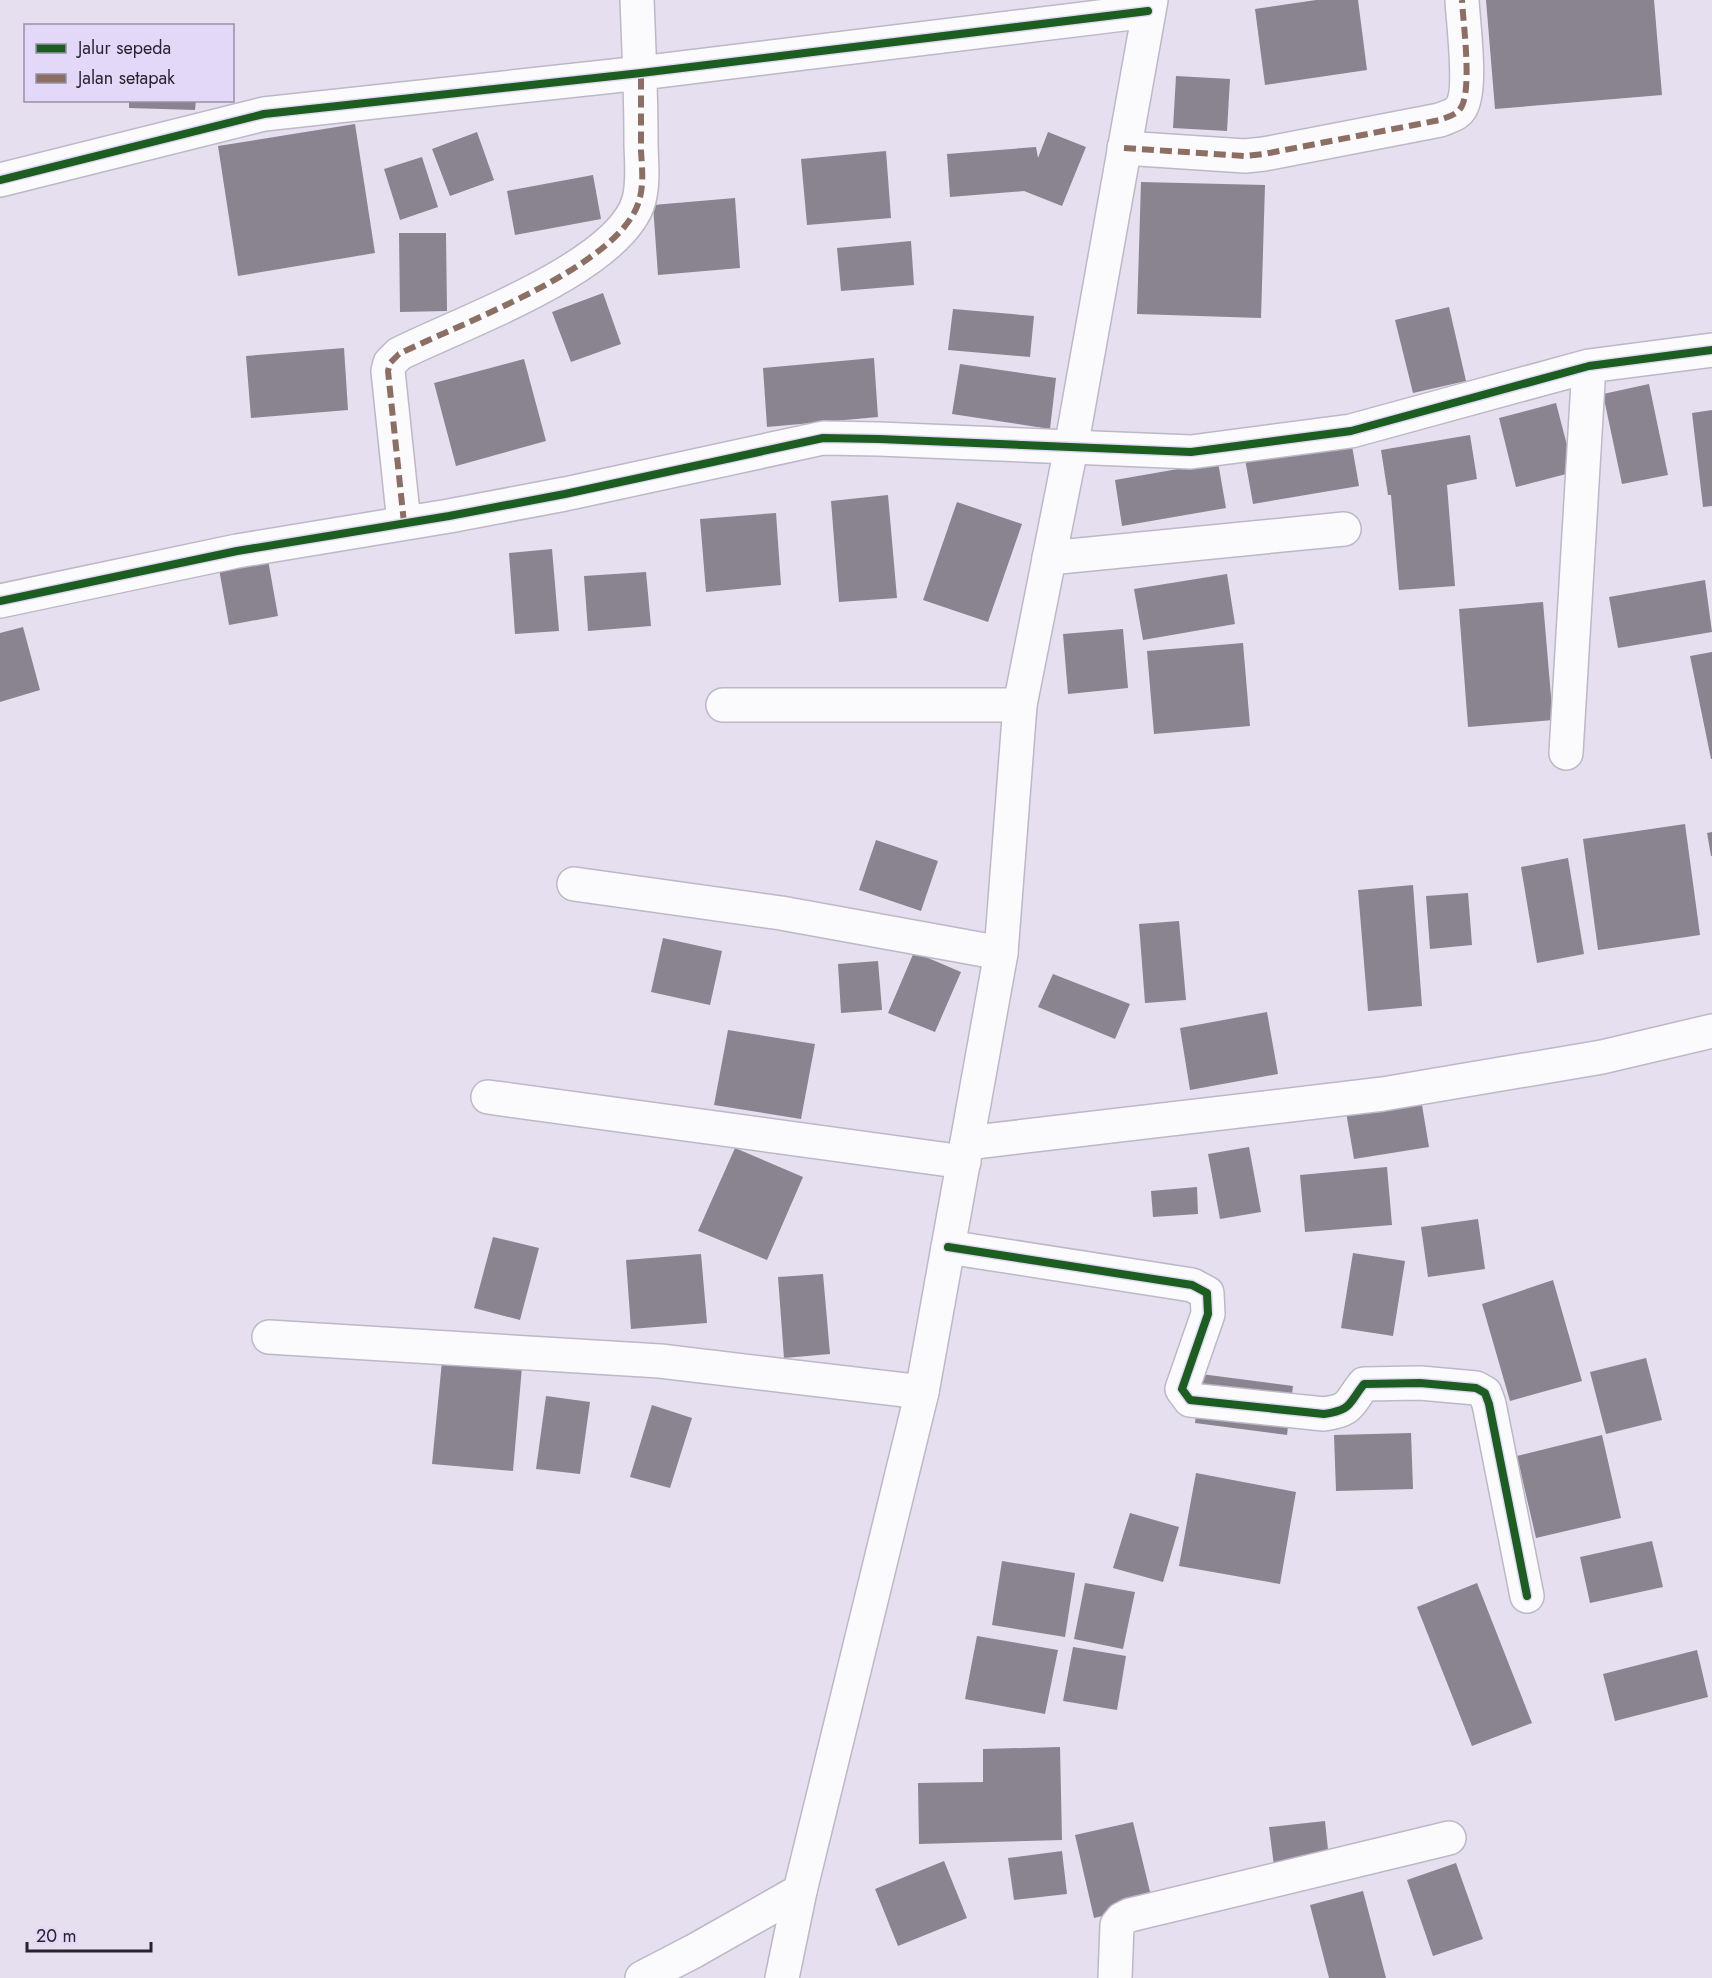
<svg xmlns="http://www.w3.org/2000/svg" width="1712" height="1978" font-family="Jost,sans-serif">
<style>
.building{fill:#898490}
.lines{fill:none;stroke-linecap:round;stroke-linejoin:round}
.minor-casing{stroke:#bdb8c5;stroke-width:36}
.secondary-casing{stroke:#bdb8c5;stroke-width:36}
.minor{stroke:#fbfafd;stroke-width:33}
.secondary{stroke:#fbfafd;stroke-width:33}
.quiet{stroke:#8d6e63;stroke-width:6;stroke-dasharray:12 6;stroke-linecap:butt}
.cycleway-casing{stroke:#e3d8f7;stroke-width:11}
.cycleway{stroke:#1b5e20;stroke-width:8}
</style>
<rect width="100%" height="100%" fill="#e5dff0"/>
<!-- building -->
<path class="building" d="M1316 0H1358L1367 70 1265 85 1255 9Z
M1486 0H1654L1662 95 1495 109Z
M1176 76 1230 79 1227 131 1173 128Z
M129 100H196L195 110 129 108Z
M355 124 375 253 238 276 218 146Z
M477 132 494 180 450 196 432 149Z
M1048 132 1086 147 1062 206 1024 191 950 197 947 154 1036 147 1038 158Z
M886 151 891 218 807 225 801 159Z
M422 157 438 207 400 220 384 169Z
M593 175 601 219 515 235 507 191Z
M1141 182 1265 185 1261 318 1137 314Z
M735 198 740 268 658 275 653 205Z
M399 233H446L447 311 400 312Z
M911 241 914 285 841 291 837 248Z
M603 293 621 344 571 362 552 312Z
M1449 307 1466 381 1413 393 1395 320Z
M953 309 1034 316 1030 357 948 350Z
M344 348 348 410 251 418 246 356Z
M874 358 878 417 767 427 763 368Z
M524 359 546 441 456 466 434 383Z
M960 364 1056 378 1050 429 952 414Z
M1649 384 1668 475 1622 484 1603 394Z
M1556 403 1574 472 1516 487 1499 418Z
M1712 410V506L1703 507 1692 413Z
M1470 435 1477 479 1447 485 1455 586 1399 590 1391 495H1388L1381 450Z
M1351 440 1359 486 1253 504 1245 459Z
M1218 462 1226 508 1122 526 1115 480Z
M888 495 897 598 839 602 831 501Z
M957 502 1022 524 988 622 923 600Z
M776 513 781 585 706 592 700 519Z
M552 549 559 631 515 634 509 553Z
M268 560 278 616 229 625 219 569Z
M646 572 651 626 588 631 584 576Z
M1227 574 1235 624 1143 640 1134 589Z
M1705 580 1712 632 1618 648 1609 597Z
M1543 602 1553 720 1468 727 1459 609Z
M23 627 40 690 0 702V633Z
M1123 629 1128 688 1068 694 1063 634Z
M1243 643 1250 726 1154 734 1147 651Z
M1712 652V759H1711L1690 656Z
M1685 824 1700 935 1598 950 1583 839Z
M1712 832V856H1711L1707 833Z
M876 840 938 861 921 911 859 890Z
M1568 858 1584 954 1537 963 1521 867Z
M1413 885 1422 1006 1368 1011 1358 890Z
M1468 893 1472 945 1430 949 1426 896Z
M1179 921 1186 1000 1145 1003 1139 924Z
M663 938 722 951 710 1005 651 992Z
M914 952 961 972 935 1032 888 1013Z
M878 961 882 1010 841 1013 838 964Z
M1053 974 1130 1004 1115 1039 1038 1007Z
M1267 1012 1278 1074 1190 1090 1180 1028Z
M728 1030 815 1044 801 1119 714 1105Z
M1421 1099 1429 1147 1354 1159 1346 1112Z
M1249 1147 1261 1212 1220 1219 1208 1154Z
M735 1148 803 1177 767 1260 698 1231Z
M1387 1167 1392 1225 1305 1232 1300 1175Z
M1197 1187 1198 1214 1153 1217 1151 1191Z
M1478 1219 1485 1269 1428 1277 1421 1227Z
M493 1237 539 1248 520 1320 474 1308Z
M1353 1253 1405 1261 1393 1336 1341 1328Z
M701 1254 707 1323 631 1329 626 1260Z
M823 1274 830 1354 784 1358 778 1277Z
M1553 1280 1582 1381 1510 1401 1482 1304Z
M1646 1358 1662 1420 1606 1434 1590 1372Z
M442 1361 522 1367 513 1471 432 1464Z
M1201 1374 1293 1386 1287 1435 1195 1423Z
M546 1396 590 1402 580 1474 536 1469Z
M652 1405 692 1418 670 1488 630 1477Z
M1411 1433 1413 1489 1336 1491 1334 1435Z
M1602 1435 1621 1518 1536 1538 1517 1456Z
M1196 1473 1296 1492 1280 1584 1179 1566Z
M1130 1513 1179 1527 1163 1582 1113 1568Z
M1652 1541 1663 1587 1590 1603 1580 1557Z
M1002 1561 1075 1573 1065 1637 992 1625Z
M1085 1583 1135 1592 1123 1649 1074 1639Z
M1477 1583 1532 1723 1472 1746 1417 1607Z
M977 1636 1058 1650 1045 1714 965 1699Z
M1073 1647 1126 1656 1117 1710 1063 1701Z
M1697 1650 1708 1697 1615 1721 1603 1674Z
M1060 1747 1062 1840 919 1844 918 1783 983 1782V1749Z
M1325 1821 1329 1859 1274 1866 1269 1827Z
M1133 1822 1153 1904 1094 1918 1075 1835Z
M1062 1851 1067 1894 1014 1900 1008 1858Z
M944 1861 967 1918 898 1946 875 1889Z
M1456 1863 1483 1939 1433 1956 1407 1880Z
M1363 1891 1386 1978H1329L1310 1905Z"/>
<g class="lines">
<defs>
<path id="minor" d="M1124 148 1245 156 1264 154 1440 120C1447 117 1456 115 1460 109 1473 93 1463 22 1462 0
M0 180 264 114 641 73 1148 11
M404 523 388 371 390 363 399 354C458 324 621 267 639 200 644 181 641 160 641 141 641 94 639 47 637 0
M1049 558 1344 529
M0 601 237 551 449 516 565 494 823 438 879 439 1191 452 1351 431 1589 366 1712 350
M723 705H1020
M1566 753 1589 366
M574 884 781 913 1001 953
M488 1097 964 1162
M967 1143 1383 1094 1602 1057 1712 1031
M948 1247 1192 1285 1207 1293 1208 1314 1182 1389 1190 1400 1324 1414C1352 1410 1348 1404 1364 1384L1420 1383 1476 1388 1485 1393 1489 1404 1527 1596
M269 1337 660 1361 922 1392
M642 1978 694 1951 800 1891
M1115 1978 1117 1925 1122 1919 1130 1915 1449 1838"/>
<path id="secondary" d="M782 1978 800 1891 922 1392 1001 953 1020 705 1071 448 1151 0"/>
</defs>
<!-- minor casing -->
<use href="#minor" class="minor-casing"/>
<!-- secondary casing -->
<use href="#secondary" class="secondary-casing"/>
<!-- minor -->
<use href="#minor" class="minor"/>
<!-- secondary -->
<use href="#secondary" class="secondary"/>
<!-- quiet -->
<path class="quiet" d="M1124 148 1245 156 1264 154 1440 120C1447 117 1456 115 1460 109 1473 93 1463 22 1462 0
M404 523 388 371 390 363 399 354C458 324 620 267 639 201 644 185 642 167 641 151 641 125 641 99 641 73L635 74"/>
<defs>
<path id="cycleway" d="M0 180 264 114 641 73 1148 11
M0 601 237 551 449 516 565 494 823 438 879 439 1191 452 1351 431 1589 366 1712 350
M948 1247 1192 1285 1207 1293 1208 1314 1182 1389 1190 1400 1324 1414C1352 1410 1348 1404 1364 1384L1420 1383 1476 1388 1485 1393 1489 1404 1527 1596"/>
</defs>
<!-- cycleway casing -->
<use href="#cycleway" class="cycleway-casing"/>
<!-- cycleway -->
<use href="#cycleway" class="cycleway"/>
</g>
<!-- legend -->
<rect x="24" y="24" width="210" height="78" fill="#e3d8f7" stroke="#9890a7" stroke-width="1.5"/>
<rect x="36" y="44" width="30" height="9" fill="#1b5e20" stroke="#9890a7" stroke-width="1.5"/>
<text x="78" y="54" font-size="18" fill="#28242f">Jalur sepeda</text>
<rect x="36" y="74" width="30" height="9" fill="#8d6e63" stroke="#9890a7" stroke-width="1.5"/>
<text x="78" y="84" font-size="18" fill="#28242f">Jalan setapak</text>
<!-- scale -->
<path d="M27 1942v9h124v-9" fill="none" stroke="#28242f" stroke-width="3"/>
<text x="36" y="1942" font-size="18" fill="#28242f" stroke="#e3d8f7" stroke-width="4.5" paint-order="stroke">20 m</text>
</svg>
